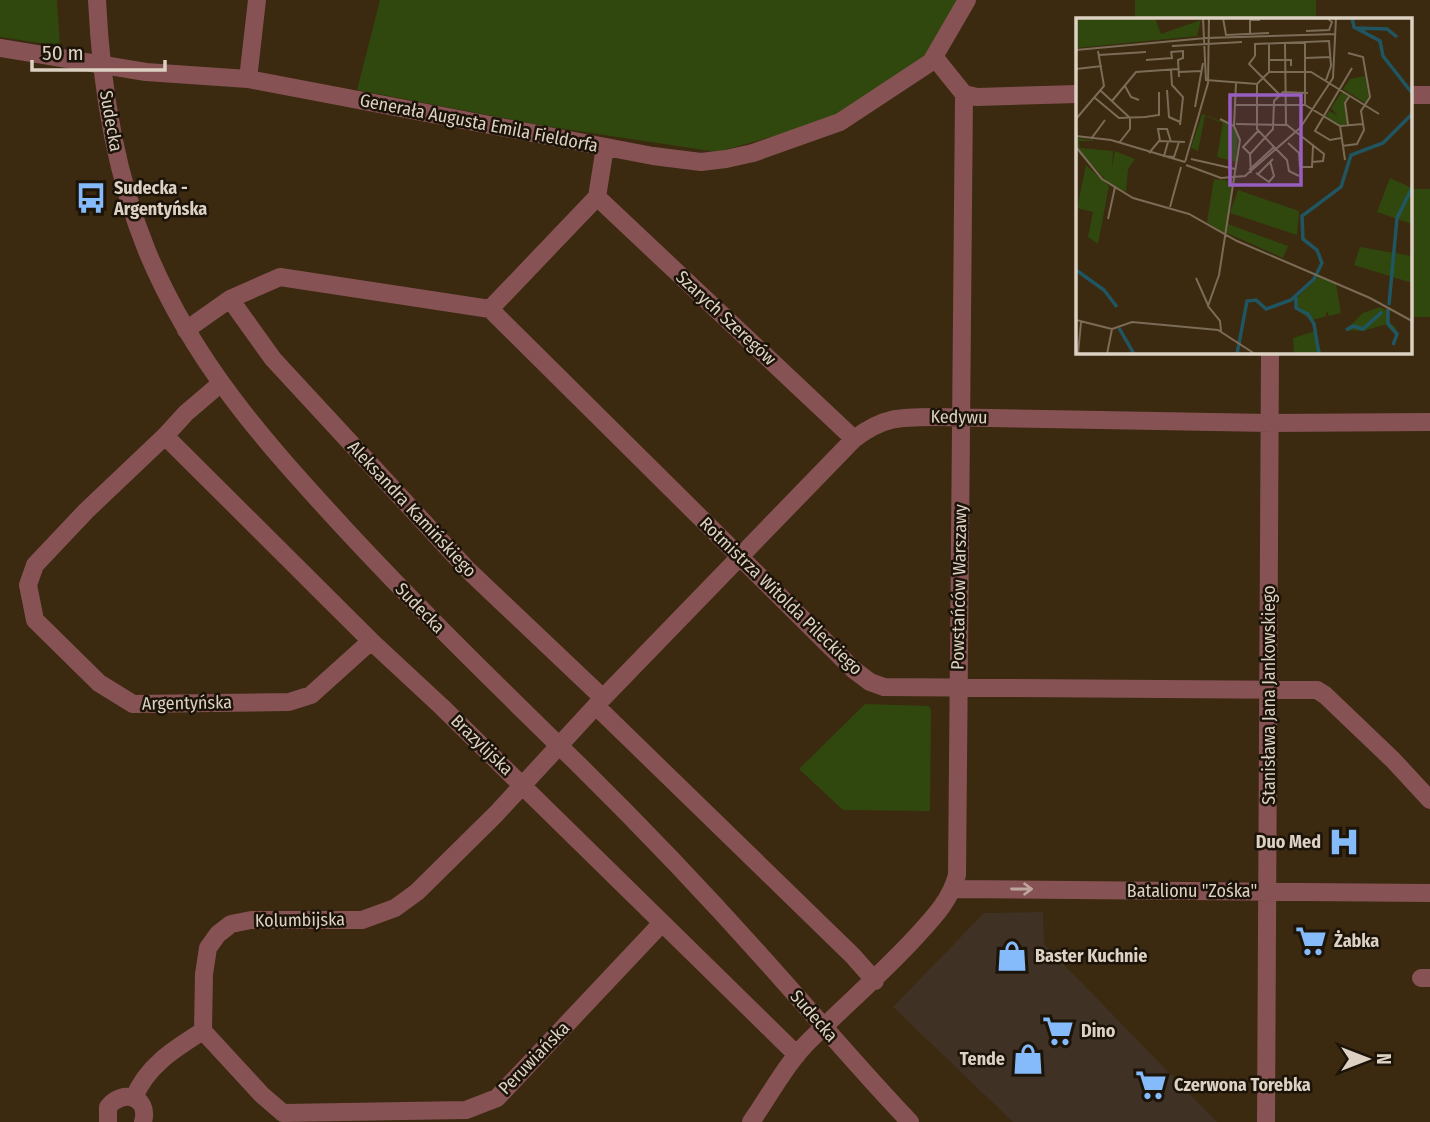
<svg xmlns="http://www.w3.org/2000/svg" width="1430" height="1122" font-family="'Fira Sans Condensed',sans-serif">
<style>
.commercial{fill:#403125}
.green{fill:#30480e}
.lines{fill:none;stroke-linecap:round;stroke-linejoin:round}
.minor{stroke:#865254;stroke-width:18}
.tertiary{stroke:#865254;stroke-width:18}
.oneway{stroke:#bea59c}
.labels{text-anchor:middle;stroke-width:5;stroke-linejoin:round;paint-order:stroke}
.street-label{font-size:18px;fill:#dcd1c2;stroke:#1c1409}
.poi-label{font-size:18px;font-weight:bold;fill:#dcd1c2;stroke:#1c1409;text-anchor:start}
.inset-river{fill:none;stroke:#205661;stroke-width:3.5}
.inset-road{fill:none;stroke:#7b6c57;stroke-width:2}
.view{fill:#985ec0;fill-opacity:0.15;stroke:#985ec0;stroke-width:3.5}
.inset-edge{fill:none;stroke:#dcd1c2;stroke-width:3.5}
</style>
<rect width="100%" height="100%" fill="#3b2910"/>
<!-- commercial -->
<path class="commercial" d="M1043 912 1044 944 1217 1122H1013L893 1007 984 913Z"/>
<!-- green -->
<path class="green" d="M0 0H57L60 46 0 37Z
M380 0H958L929 54 891 80 821 123 717 152 545 126 357 90Z
M1135 0H1316V19H1135Z
M1411 189H1430V317H1411Z
M865 704 928 706 931 709 930 811 843 810 799 769Z"/>
<g class="lines">
<!-- minor -->
<path class="minor" d="M0 48 146 72 248 79 653 156 701 162 726 159 753 153 840 122 931 62 967 0
M935 58 964 94 977 97 1078 94
M248 79 257 0
M1411 95H1430
M597 197 605 147
M490 309 597 197 854 439
M186 330 230 299 280 277 490 309 854 670 870 682 884 687 1317 690 1325 695 1393 760 1430 800
M220 384 186 413 165 436 86 511 35 565 28 585 35 620 99 683 133 704 289 702 311 695 371 641
M165 436 371 641 442 707 797 1055
M603 698 854 439C883 417 899 417 934 417L1270 423 1430 422
M596 706 853 956 875 981
M954 889 1430 893
M1421 978H1430
M203 1031 262 1095 283 1113
M134 1098C146 1066 176 1048 203 1031L204 974 208 948 218 934 231 924 251 920H362L395 908 417 892 496 814 603 698 468 570 273 359 230 299
M283 1113 466 1110 497 1098 661 924
M108 1122V1107C123 1088 150 1097 143 1122
M751 1122C770 1095 787 1062 811 1039 845 1006 880 975 912 941 931 920 950 902 957 875L964 94
M1266 1122 1270 352"/>
<!-- tertiary -->
<path class="tertiary" d="M97 0C101 86 114 170 147 251 193 362 264 441 344 528 420 610 500 688 580 766 651 836 720 909 786 984 827 1030 867 1077 910 1122"/>
</g>
<!-- one-way arrows -->
<defs><path id="oneway-shaft" d="M-6 0H5M1.5-3L5.5 0L1.5 3" fill="none" stroke-width="1.6" stroke-linecap="round" stroke-linejoin="round" transform="scale(1.75)"/></defs>
<use class="oneway" href="#oneway-shaft" transform="translate(1022 889)"/>
<!-- icons -->
<defs>
<symbol id="bus-bare" viewBox="-9 -9 18 18"><path d="M-5-6H5V4H4V6H2V4H-2V6H-4V4H-5ZM-3.5-4V0h7V-4ZM-3.5 1.2v1.5H-2V1.2ZM2 1.2v1.5H3.5V1.2Z" fill="#86bbfb" stroke="#1c1409" stroke-width="2.5" paint-order="stroke"/></symbol>
<symbol id="hospital-bare" viewBox="-9 -9 18 18"><path d="M-5-5h3v3.5h4V-5h3V5h-3V1.5h-4V5h-3Z" fill="#86bbfb" stroke="#1c1409" stroke-width="2.5" paint-order="stroke"/></symbol>
<symbol id="supermarket-bare" viewBox="-9 -9 18 18"><path d="M-6-5.5h2.5l.6 2H6L4.5 2H-2.5L-4.4-4H-6ZM-1.5 3.2a1.3 1.3 0 1 0 .1 0ZM3 3.2a1.3 1.3 0 1 0 .1 0Z" fill="#86bbfb" stroke="#1c1409" stroke-width="2.5" paint-order="stroke"/></symbol>
<symbol id="shop-bare" viewBox="-9 -9 18 18"><path d="M-5-2.5h2.3a2.7 3.5 0 0 1 5.4 0H5L5.5 6h-11ZM-1.5-2.5h3a1.5 2.3 0 0 0-3 0Z" fill="#86bbfb" stroke="#1c1409" stroke-width="2.5" paint-order="stroke"/></symbol>
</defs>
<g fill-rule="evenodd">
<use href="#bus-bare" x="69" y="176" width="44" height="44"/>
<use href="#hospital-bare" x="1322" y="820" width="44" height="44"/>
<use href="#supermarket-bare" x="1289" y="919" width="44" height="44"/>
<use href="#shop-bare" x="990" y="934" width="44" height="44"/>
<use href="#supermarket-bare" x="1036" y="1009" width="44" height="44"/>
<use href="#shop-bare" x="1006" y="1037" width="44" height="44"/>
<use href="#supermarket-bare" x="1129" y="1063" width="44" height="44"/>
</g>
<g class="labels">
<!-- street labels -->
<g class="street-label">
<text transform="translate(111 121) rotate(80)" y="6">Sudecka</text>
<text transform="translate(479 123) rotate(11)" y="6">Generała Augusta Emila Fieldorfa</text>
<text transform="translate(726 318) rotate(43)" y="6">Szarych Szeregów</text>
<text transform="translate(959 417) rotate(1)" y="6">Kedywu</text>
<text transform="translate(412 509) rotate(47)" y="6">Aleksandra Kamińskiego</text>
<text transform="translate(959 587) rotate(-89)" y="6">Powstańców Warszawy</text>
<text transform="translate(781 596) rotate(44)" y="6">Rotmistrza Witolda Pileckiego</text>
<text transform="translate(420 608) rotate(46)" y="6">Sudecka</text>
<text transform="translate(1269 695) rotate(-90)" y="6">Stanisława Jana Jankowskiego</text>
<text transform="translate(187 703) rotate(-1)" y="6">Argentyńska</text>
<text transform="translate(482 745) rotate(44)" y="6">Brazylijska</text>
<text x="1192" y="897">Batalionu "Zośka"</text>
<text transform="translate(300 920) rotate(-1)" y="6">Kolumbijska</text>
<text transform="translate(814 1016) rotate(49)" y="6">Sudecka</text>
<text transform="translate(534 1058) rotate(-46)" y="6">Peruwiańska</text>
</g>
<!-- poi labels -->
<g class="poi-label">
<text x="114" y="194">Sudecka -<tspan x="114" dy="21">Argentyńska</tspan></text>
<text x="1321" y="848" text-anchor="end">Duo Med</text>
<text x="1334" y="947">Żabka</text>
<text x="1035" y="962">Baster Kuchnie</text>
<text x="1081" y="1037">Dino</text>
<text x="1005" y="1065" text-anchor="end">Tende</text>
<text x="1174" y="1091">Czerwona Torebka</text>
</g>
</g>
<!-- overview -->
<g transform="translate(1076 18)">
<rect width="336" height="336" fill="#3b2910"/>
<path d="M0 0H79L85 16 125 2 121 18 0 30ZM289 58 293 80 289 85 267 71 274 61ZM266 74 272 78 268 84 271 106 264 107 250 98 253 93 262 98 255 90ZM126 96 158 108 162 115 160 144 141 139 147 105 129 98 122 133 115 130ZM1 120 20 123H3L4 130 37 133 36 150 39 133 59 141 52 151 50 174 32 165 0 128ZM10 147 33 168 22 226 12 219 17 194 1 190ZM314 160 336 170V206L301 194ZM138 161 157 163 149 216 131 204ZM162 172 223 193 221 217 154 195ZM152 206 212 228 207 240 151 215ZM284 229 336 238V265L278 247ZM242 259 260 266 265 295 253 298 251 293 249 299 235 302 219 291 220 281ZM304 289 312 293V303L319 309 322 317 311 306 287 313 270 312 287 295ZM239 313 245 334 218 336 217 320Z" fill="#30480e"/>
<path class="inset-river" d="M276 0 278 9 304 23 307 38 336 75M279 10 311 11 321 19M0 252 28 272 41 289M220 279V290L232 296 238 306 243 336M313 287 321 200 336 170M312 291V306L321 316 317 327M43 310 58 336M270 312 277 308 287 311 306 294M161 336 171 283 180 282 190 291 215 282 238 261 246 245 241 232 227 221 226 198 265 169 275 137 307 125 336 96"/>
<path class="inset-road" d="M127 0 130 63M147 0 150 17 193 15M230 13 253 12 256 4 251 0M174 17V2H184M209 25 210 107M96 28 166 24M0 32 130 20 260 16M95 34 107 33V40L102 42 103 59M23 37 70 34M179 38V26L253 23 255 48 250 62M179 38 173 46 204 77M229 40 255 39M70 42 96 40 95 33M193 42H215V48M0 51 26 48M95 52 96 67 107 79 104 107M103 54 125 53M193 54V26M130 62 181 66 193 54H235L303 96M181 66V111L198 129M49 68 55 79 63 82M91 72 93 99 104 104M25 73 54 100V111L43 125M19 80 43 100 69 99 83 97V74M36 83 60 54 102 51M160 87H229L264 108 287 106M229 87V23M119 89 127 45M0 101 28 68 22 33M144 101 158 108 164 122 143 257 132 288 144 303 145 313M160 106 211 107 248 136 247 143 236 144M272 107 269 85 274 77M158 108 160 65M264 108 269 142M0 118 35 122 109 144M265 120 254 122 239 113 276 50M15 121 29 102M84 123 82 111H91L95 124M92 124 88 138 98 139 103 124M212 125 223 135 224 149M266 128 281 126 288 112 285 93 294 79 287 39 272 35M0 129 26 161 57 180 113 196 161 223 294 280 336 303M73 135 83 123 109 124M174 136 167 129 182 113M115 141 159 151M109 144 132 65 133 0M110 147 145 160 169 158 224 110 257 60 260 0M224 149H236L237 128M173 152 198 129 211 142 213 153 223 158M175 155 174 136 197 111 198 83 207 74 232 75M180 155 193 164 198 158 194 143M182 156 197 141M94 189 105 149M32 201 39 169M120 260 132 287M0 302 36 311M2 336 5 304M31 336 36 311 56 304 142 312 179 336"/>
<path class="view" d="M154 77H225V167H154Z"/>
<rect width="336" height="336" class="inset-edge"/>
</g>
<!-- north arrow -->
<g transform="translate(1367 1059) rotate(90)" stroke="#1c1409" stroke-width="5" paint-order="stroke">
<path d="M0-5L12 26L0 18L-12 26Z" fill="#dcd1c2"/>
<text y="-10" font-size="19" font-weight="bold" text-anchor="middle" fill="#dcd1c2">N</text>
</g>
<!-- scale -->
<path d="M32 60v10h133v-10" fill="none" stroke="#dcd1c2" stroke-width="3.5"/>
<text x="42" y="60" font-size="21" fill="#dcd1c2" stroke="#1c1409" stroke-width="5" paint-order="stroke">50 m</text>
</svg>
